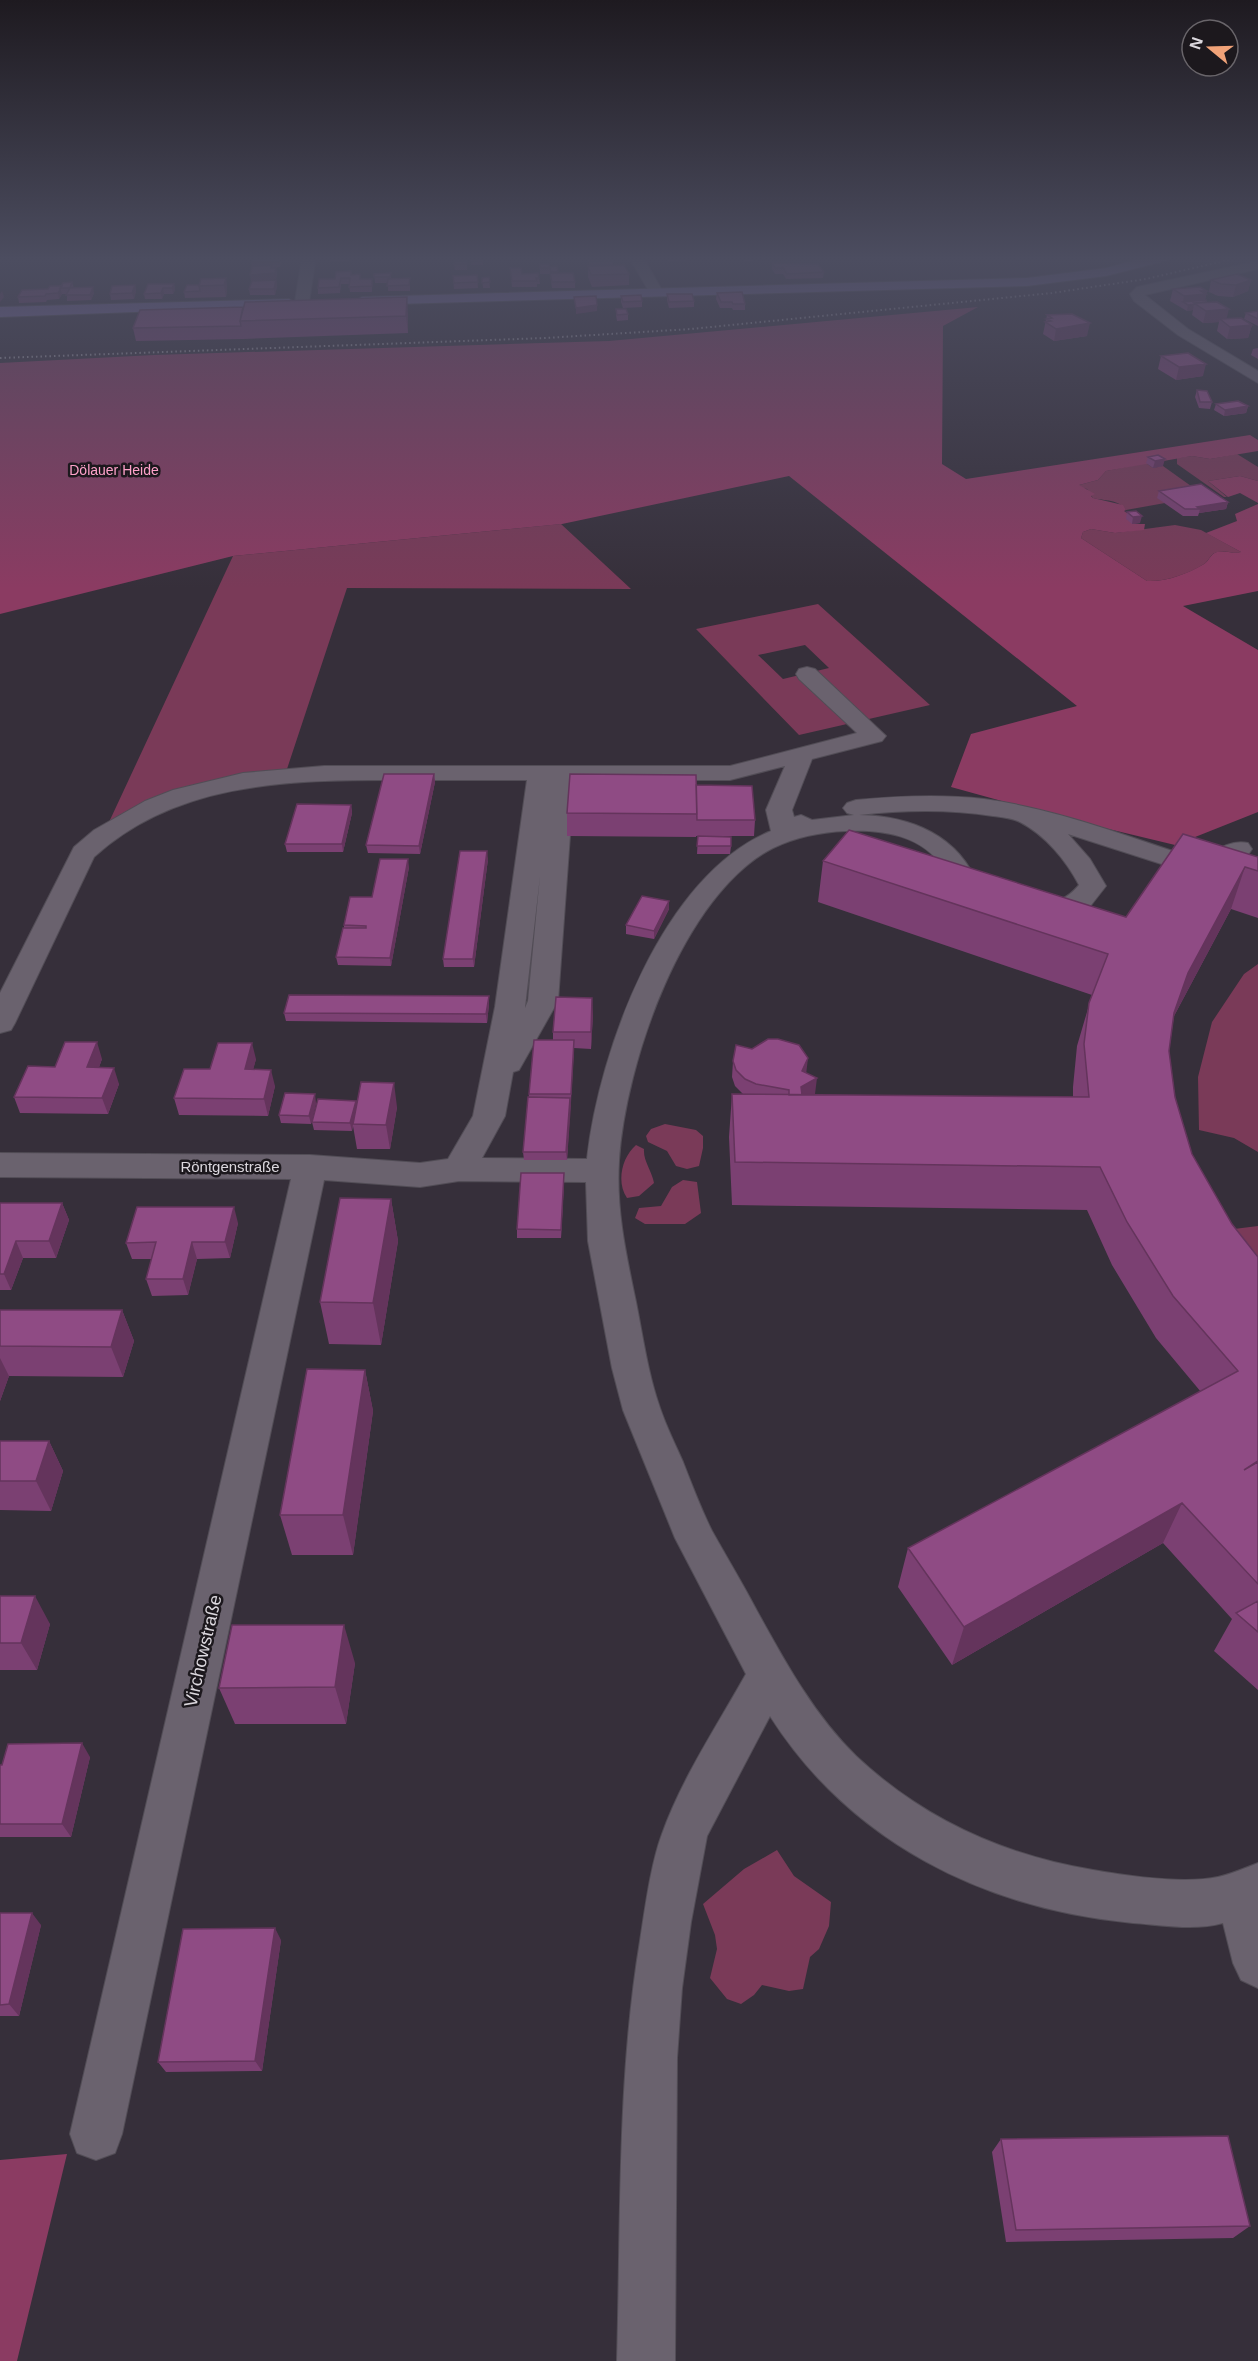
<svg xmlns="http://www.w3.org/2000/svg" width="1258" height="2361" font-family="Arial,sans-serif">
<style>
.green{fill:#7a3a58;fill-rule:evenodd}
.forest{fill:#8b3b62}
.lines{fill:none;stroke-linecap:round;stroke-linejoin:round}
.minor-casing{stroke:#524d56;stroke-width:2}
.major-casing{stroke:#524d56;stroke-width:2}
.minor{fill:#6a626e;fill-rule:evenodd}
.major{fill:#806cab;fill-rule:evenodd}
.rail{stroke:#a19ca4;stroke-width:2;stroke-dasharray:1.5 3;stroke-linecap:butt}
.wall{fill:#7b4072}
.shaded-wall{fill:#64345c}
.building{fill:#8f4b84;stroke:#64345c;stroke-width:1.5}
.labels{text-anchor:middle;stroke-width:5;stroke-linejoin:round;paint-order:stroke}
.far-park-label{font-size:14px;fill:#fea2ca;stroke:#1c181d}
.street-label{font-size:15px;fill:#dcd8de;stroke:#1c181d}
.near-street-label{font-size:18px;fill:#dcd8de;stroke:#1c181d}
</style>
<rect width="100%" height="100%" fill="#362f3a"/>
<!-- green -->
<path class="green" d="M1237 454 1258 467V481L1240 476 1208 481 1227 497H1224L1177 464V458L1192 456 1210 459Z
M1146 463 1153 468 1163 466 1191 486 1158 498 1165 503 1126 510C1119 499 1104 501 1093 498L1087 489 1079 487V485L1098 480 1106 471Z
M561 524 631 589 347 588 285 775 243 780 103 835 233 556Z
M1175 525 1201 530 1241 552C1233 554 1226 550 1218 552 1210 553 1210 560 1204 564 1188 574 1165 582 1147 581L1081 538 1083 532 1091 529 1115 533Z
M818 604 930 705 799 735 696 629ZM805 645 829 668 783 679 758 655Z
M1258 964V1152L1234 1138 1199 1130 1198 1077 1212 1022 1244 974Z
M665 1124 696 1130 703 1136V1148L699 1166 687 1169 676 1166 667 1151 648 1142 646 1136 651 1129Z
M636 1145 644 1149C643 1161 652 1171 654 1183L639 1196 627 1198C616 1182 622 1157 636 1145Z
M683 1180 697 1182 701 1213 685 1224H645L635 1218 639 1208 661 1206 672 1187Z
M1258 1226V1274L1226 1230Z
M777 1850 794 1876 831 1902 829 1926 819 1949 810 1957 803 1989 789 1991 762 1985 754 1995 741 2004 727 1999 710 1978 717 1949 715 1935 703 1904 744 1869Z"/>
<!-- forest -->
<path class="forest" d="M978 307 943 326 942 464 966 479 1250 435 1258 440V451L1210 459 1192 456 1106 471 1098 480 1079 485 1095 494 1091 496 1093 498 1123 505 1126 510 1124 511 1134 518 1132 524H1145L1144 530 1115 533 1091 529 1083 532 1081 538 1147 581C1166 582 1187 574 1204 564 1209 561 1210 554 1217 552 1225 550 1232 554 1241 552L1206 533 1237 521 1235 514 1258 504V591L1183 606 1258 650V812L1175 845 1063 818 951 787 971 734 1077 706 789 476 562 524 233 556 0 614V363L154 355 609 341Z
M1240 476 1258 481V503L1240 493 1228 497 1208 481Z
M67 2154 17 2361H0V2160Z"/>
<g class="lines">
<defs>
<path id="minor" d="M302 257H316L309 302 302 306 295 302Z
M629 257H643L663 292 661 295H651Z
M1258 261V269L1145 295 1188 329 1258 371V383L1178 335 1134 301 1130 294 1137 287Z
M807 667 815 669 886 736 882 741 812 759 792 810 794 817 801 815 812 820 854 815 847 813 843 808 847 803 856 800C899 796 941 794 984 799 1058 809 1129 837 1200 860 1215 851 1230 839 1248 843L1252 849 1248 855 1211 875 1202 877 1068 834 1090 859 1106 886 1088 909 1044 919 1027 915 1023 909 1027 903C1052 897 1059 908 1079 885 1066 860 1045 835 1020 822 1012 818 1001 817 993 816 948 809 903 810 859 815 911 816 959 835 979 887L991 890 995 896 991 902 981 904 957 898C951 888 949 877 943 868 923 835 881 829 846 831 821 832 796 837 773 848 682 895 625 1065 619 1161 616 1210 626 1254 636 1302 643 1337 648 1374 660 1408 666 1426 675 1444 683 1462 692 1485 701 1509 712 1531 727 1558 743 1584 757 1611 785 1662 814 1715 856 1756 923 1819 1003 1855 1093 1870 1127 1876 1185 1884 1218 1877 1232 1874 1245 1868 1258 1863V1988L1241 1980 1233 1963 1223 1923C1195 1931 1162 1925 1133 1923 985 1909 851 1843 770 1716L707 1836 691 1922 682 1988 677 2058 675 2361H617C621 2221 617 2079 640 1941 645 1909 651 1863 662 1834 682 1778 717 1726 746 1674L675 1538 623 1410 612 1368 588 1241 586 1182 459 1181 420 1187 324 1180 122 2134 115 2153 96 2160 77 2153 70 2134 291 1179 0 1177V1153L310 1155 420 1163 448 1159 473 1116 495 1007 527 780C480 780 433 780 386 780 283 780 174 784 94 857L15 1023 11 1030 0 1033V993L74 847 94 830 145 801 173 790 243 773 324 766H730L857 733 799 679 796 674 799 669ZM785 766 766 810 771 831C663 875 599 1050 587 1159L482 1158 505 1116 513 1072 519 1070 558 1001 574 780H730ZM540 876 528 1001 525 1008V1007Z"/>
<path id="major" d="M1146 257H1171L1169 260 1106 276 1027 286 362 305 355 301 362 297 1027 278 1106 268Z
M289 299 296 303 294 306 0 317V307Z"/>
</defs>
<!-- minor casing -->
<use href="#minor" class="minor-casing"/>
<!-- major casing -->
<use href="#major" class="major-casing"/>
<!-- minor -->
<use href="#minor" class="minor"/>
<!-- major -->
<use href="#major" class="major"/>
<!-- rail -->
<path class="rail" d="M0 358 545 338 691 329 1052 293 1146 279 1242 257"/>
</g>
<!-- wall -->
<path class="wall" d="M329 257H350L349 262H330Z
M470 257H483V265H471Z
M612 257 613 265 629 274V285L592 287 588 277V266H590L587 258Z
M666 257H693V260L668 261Z
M742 257H753V261L744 262Z
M467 261V270H455L454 264Z
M281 262 280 267 272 268H276L277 274 276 279 256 281 276 280 277 286 275 295H250L249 289 252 281H251L252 263Z
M772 263 824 272 823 278 786 279 783 274H775L772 269Z
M540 264 550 267 557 266 558 273 575 282V288H552L550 274H540Z
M510 268 522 274 539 278 540 284H537V287H512Z
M351 271 352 275 361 279H372V292H350L349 284H341L340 293 318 294V288Z
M391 273V279L410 278V291H388V283H375L374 274Z
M477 275 478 288 454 289 453 276Z
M489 277 490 288H483L482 278Z
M226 278 227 290 226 297 185 298 184 292 199 285Z
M1211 280H1251L1248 291 1233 297 1218 296 1209 292Z
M72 282 74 288 94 293 91 300 67 301V294H62L59 299 47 300 46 302 19 303 18 297Z
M174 284 175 290 173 294H164L162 299H145L144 294Z
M135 285 136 291 134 299 111 300 110 294Z
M1173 289 1207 291 1205 300 1206 303 1227 319 1252 325 1248 338 1227 339 1217 331 1219 322 1203 323 1192 315 1193 310 1187 311 1170 301Z
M717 293 745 304V310H733L732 308H720L716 299Z
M667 294 694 301V307L669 308 667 300Z
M621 296 642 301V307L623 308 621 302Z
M616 309 628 314V320L617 321 616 315Z
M140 310 408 314V333L243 339 136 341 133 328Z
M1258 311V326L1244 319 1246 313Z
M1047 315 1087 336 1054 341 1043 334Z
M1258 348V359L1251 355 1253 349Z
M1161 356 1203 376 1176 380 1158 369Z
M1197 390 1212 402 1210 409 1199 408 1195 397Z
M1216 404 1248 406 1246 413 1224 416 1214 410Z
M1148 457 1163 466 1153 468 1146 463Z
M1159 491 1228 502 1226 509 1199 513 1198 516H1183L1157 498Z
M1127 512 1140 523 1132 524 1126 519Z
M434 774 435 782 420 854 368 853 366 845Z
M696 785 755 820 754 836H696V837L567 836V813Z
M351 805 352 813 343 852H287L285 844Z
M698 836 731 846 730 854H697Z
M1258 857V918L1231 909 1174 1016 1169 1051 1175 1097 1192 1154 1232 1224 1258 1257V1690L1214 1651 1232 1619 1163 1543 952 1665 898 1587 908 1548 1201 1392 1156 1338 1112 1265 1087 1210 732 1205 729 1137 732 1094H743L735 1086 732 1077 733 1061 806 1073 815 1094 814 1095 1073 1097V1087L1077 1046 1092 995 818 902 823 861 1126 917Z
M488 859 474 967H444L443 959Z
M409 867 391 966 338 965 336 957 344 928V925L372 897Z
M669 901V909L654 939 626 934V925Z
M489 996V1004L487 1023 286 1021 284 1013Z
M593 1014 591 1049 574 1048 567 1160H524L523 1152 529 1094 553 1040V1032Z
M102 1059 99 1067 119 1084 108 1114 20 1113 14 1097 55 1067Z
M256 1059 253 1069 275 1086 268 1116 179 1115 174 1098 210 1069Z
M356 1101 357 1105 397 1107 390 1149H357L353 1126 352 1131 314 1130 312 1122Z
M316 1103 311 1124 281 1123 279 1115Z
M564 1182 561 1238H517V1229Z
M391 1199 398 1241 381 1345 329 1344 320 1302Z
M0 1203H62L69 1220 56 1258H23L11 1290H0Z
M238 1223 230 1258 197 1259 188 1295 152 1296 146 1279 152 1259H132L126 1243Z
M0 1310H122L134 1341 123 1377 9 1376 0 1401Z
M365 1370 373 1411 353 1555H292L280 1515Z
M0 1441H49L63 1471 51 1511 0 1510Z
M0 1596 50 1624 37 1670H0Z
M355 1663 346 1724H235L219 1688Z
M90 1757 71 1837H0V1765Z
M0 1913 41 1925 19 2016H0Z
M281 1940 262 2071 166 2072 158 2062Z
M1001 2139 1250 2226 1233 2238 1006 2242 992 2152Z"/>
<!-- shaded-wall -->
<path class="shaded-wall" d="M272 265 273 271 276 268 277 274 276 279 251 281 250 275 271 268Z
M226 278 227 290 226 297 224 285Z
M276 280 277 286 275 295 274 289Z
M1251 280 1248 291 1233 297 1236 285Z
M174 284 175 290 173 294 172 288Z
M135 285 136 291 134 299 132 293Z
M93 287 94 293 91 300 90 295Z
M60 288 62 294 59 299 58 293Z
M163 288 164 294 162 299 161 293Z
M2 291 4 297 0 302V294Z
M1201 291H1207L1204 303H1194L1193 310 1187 311 1188 305 1183 302 1184 296Z
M407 297 408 314V333L406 316Z
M597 305V311L576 314V308Z
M1229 309 1226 321 1220 319 1219 322 1203 323 1206 311Z
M1090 323 1087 336 1054 341 1056 329Z
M1252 325 1248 338 1227 339 1230 327Z
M1206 364 1203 376 1176 380 1179 367Z
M1248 406 1246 413 1224 416 1225 410Z
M1165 459 1163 466 1153 468 1155 461Z
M1228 502 1226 509 1199 513 1200 509 1197 507Z
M1142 516 1140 523 1132 524 1133 517Z
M434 774 435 782 420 854 419 846Z
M351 805 352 813 343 852 342 844Z
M487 851 488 859 474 967 473 959Z
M408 859 409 867 391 966 390 958Z
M1245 867 1231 909 1174 1016V1013L1188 973Z
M669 901V909L654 939V931Z
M489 996V1004L487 1023 486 1014Z
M592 998 593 1014 591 1049V1032Z
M574 1040V1049L571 1103V1094Z
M97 1042 102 1059 93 1084 87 1067Z
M252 1043 256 1059 249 1086 245 1069Z
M808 1058 806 1075 802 1071Z
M114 1068 119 1084 108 1114 102 1098Z
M271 1070 275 1086 268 1116 264 1099Z
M817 1078 815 1094 799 1104 801 1087Z
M394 1083 397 1107 390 1149 386 1125Z
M315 1094 316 1103 311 1124 309 1116Z
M570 1098 571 1106 567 1160 566 1152Z
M356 1101 357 1109 353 1124 352 1131 350 1123Z
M564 1173V1182L561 1238V1230Z
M391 1199 398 1241 381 1345 373 1303Z
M62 1203 69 1220 56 1258 49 1241Z
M234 1207 238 1223 230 1258 225 1242Z
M16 1241 23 1258 11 1290 4 1274Z
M192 1242 197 1259 188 1295 183 1279Z
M122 1310 134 1341 123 1377 111 1347Z
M0 1358 9 1376 0 1401Z
M365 1370 373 1411 353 1555 343 1515Z
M49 1441 63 1471 51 1511 36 1481Z
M1182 1503 1163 1543 952 1665 964 1627Z
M35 1596 50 1624 37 1670 21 1643Z
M344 1625 355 1663 346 1724 335 1687Z
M82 1743 90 1757 71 1837 62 1824Z
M32 1913 41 1925 19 2016 9 2004Z
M275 1928 281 1940 262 2071 255 2061Z"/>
<!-- building -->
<path class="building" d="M253 257H280L279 262 252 263Z
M470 257H483V259H470Z
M589 257H612L613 260 590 261Z
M455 261H467V264H454Z
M772 263 818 264 824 272 787 274 783 268H775Z
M540 264H549L550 267 557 266 558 272H551L550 268H540Z
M272 265 271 268H276L275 273 250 275 252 266Z
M624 265 629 274 591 275 588 266Z
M510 268H521L522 274 538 273 539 278H536L537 281H512Z
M351 271V275L360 274V279H372V286L349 287 350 278H341L339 287 318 288 319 279H335L336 272Z
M391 273 390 277H374V274Z
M550 273H573L575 282H552Z
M1237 274 1251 280 1236 285 1221 284 1211 280Z
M477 275 478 282 454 283 453 276Z
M489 277 490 282 482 283V278Z
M226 278 224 285 199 286 201 279Z
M410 278 409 285 387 286 388 279Z
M276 280 274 289H249L252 281Z
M72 282 70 288 93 287 90 295H66L70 288H60L63 283Z
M148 284H174L172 288H163L161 293 144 294Z
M135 285 132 293 110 294 112 286Z
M187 285H199L200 291 184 292Z
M50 286H62L58 293 46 294 45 296 18 297 22 290 48 289Z
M1200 287 1207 291H1201L1206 294 1184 296 1173 289Z
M742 292 745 304H733L732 302H721L717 293Z
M667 294H692L694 301 669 302Z
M641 295 642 301 623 302 621 296Z
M596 296 597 305 576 308 574 297Z
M407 297 406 316 240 321 245 302Z
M1206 300V302L1188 305 1183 302Z
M1217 302 1229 309 1206 311 1194 303Z
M243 307 240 321 241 326 133 328 140 310Z
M616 309H626L628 314 617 315Z
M1258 311V319L1246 313Z
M1072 314 1090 323 1056 329 1045 322 1051 321 1046 319 1052 318 1047 315Z
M1241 318 1252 325 1230 327 1220 319Z
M1188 353 1206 364 1179 367 1161 356Z
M1197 390 1207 391 1212 402H1200Z
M1238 401 1248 406 1225 410 1216 404Z
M1158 455 1165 459 1155 461 1148 457Z
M1201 484 1228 502 1197 507 1200 509H1185L1159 491Z
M1136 511 1142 516 1133 517 1127 512Z
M384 774H434L419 846 366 845Z
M570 774 696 775 697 814 567 813Z
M696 785 752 786 755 820H697Z
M297 804 351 805 342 844H285Z
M849 830 1126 917 1183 834 1258 857V871L1245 867 1188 973 1174 1013 1169 1051 1175 1097 1192 1154 1232 1224 1258 1257V1461L1244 1470 1258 1462V1584L1182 1503 964 1627 908 1548 1238 1371 1173 1296 1127 1222 1100 1167 735 1162 732 1094 1089 1097 1084 1044 1089 1003 1108 954 823 861Z
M698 836 731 837V846H697Z
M460 851H487L473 959H443Z
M380 859H408L390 958 336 957 343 928H366V926L344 925 350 897H372Z
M642 896 669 901 654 931 626 925Z
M289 995 489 996 486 1014 284 1013Z
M556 997 592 998 591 1032H553Z
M768 1039H778L799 1045 808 1058 802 1071 817 1078 801 1087 802 1095H789V1090L756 1084 745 1079 736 1070 733 1061 736 1045 752 1049Z
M534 1040H574L571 1094H529Z
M65 1042H97L87 1067 114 1068 102 1098 14 1097 28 1066 55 1067Z
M218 1043H252L245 1069 271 1070 264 1099 174 1098 184 1069H210Z
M361 1082 394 1083 386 1125 353 1124Z
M285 1093 315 1094 309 1116 279 1115Z
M528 1097 570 1098 566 1152H523Z
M318 1099 356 1101 350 1123 312 1122Z
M521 1173H564L561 1230 517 1229Z
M340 1198 391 1199 373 1303 320 1302Z
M0 1203H62L49 1241H16L4 1274H0Z
M137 1207H234L225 1242H192L183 1279H146L156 1242 126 1243Z
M0 1310H122L111 1347 0 1346Z
M307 1369 365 1370 343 1515H280Z
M0 1441H49L36 1481H0Z
M0 1596H35L21 1643H0Z
M1258 1601V1632L1236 1613Z
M232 1625H344L335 1687 219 1688Z
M82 1743 62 1824H0V1765H2L8 1744Z
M0 1913H32L9 2004 0 2005Z
M275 1928 255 2061 158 2062 183 1929Z
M1228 2136 1250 2226 1016 2230 1001 2139Z"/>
<!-- sky -->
<linearGradient id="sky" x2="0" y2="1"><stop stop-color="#1e1a20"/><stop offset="0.44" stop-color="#4c4d60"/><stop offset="1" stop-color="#4c4d60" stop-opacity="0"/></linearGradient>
<rect width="1258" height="588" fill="url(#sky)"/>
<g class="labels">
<!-- far-park labels -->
<g class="far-park-label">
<text x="114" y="475">Dölauer Heide</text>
</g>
<!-- street labels -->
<g class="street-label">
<text x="230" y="1172">Röntgenstraße</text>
</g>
<!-- near-street labels -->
<g class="near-street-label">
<text transform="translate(203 1651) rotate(-77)" y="6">Virchowstraße</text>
</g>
</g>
<!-- north arrow -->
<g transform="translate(1210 48) rotate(289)"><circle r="28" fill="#1c181d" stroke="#69656a" stroke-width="1.5"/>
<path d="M0-4.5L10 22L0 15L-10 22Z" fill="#f0a278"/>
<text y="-9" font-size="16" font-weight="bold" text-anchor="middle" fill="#dcd8de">N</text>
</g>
</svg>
